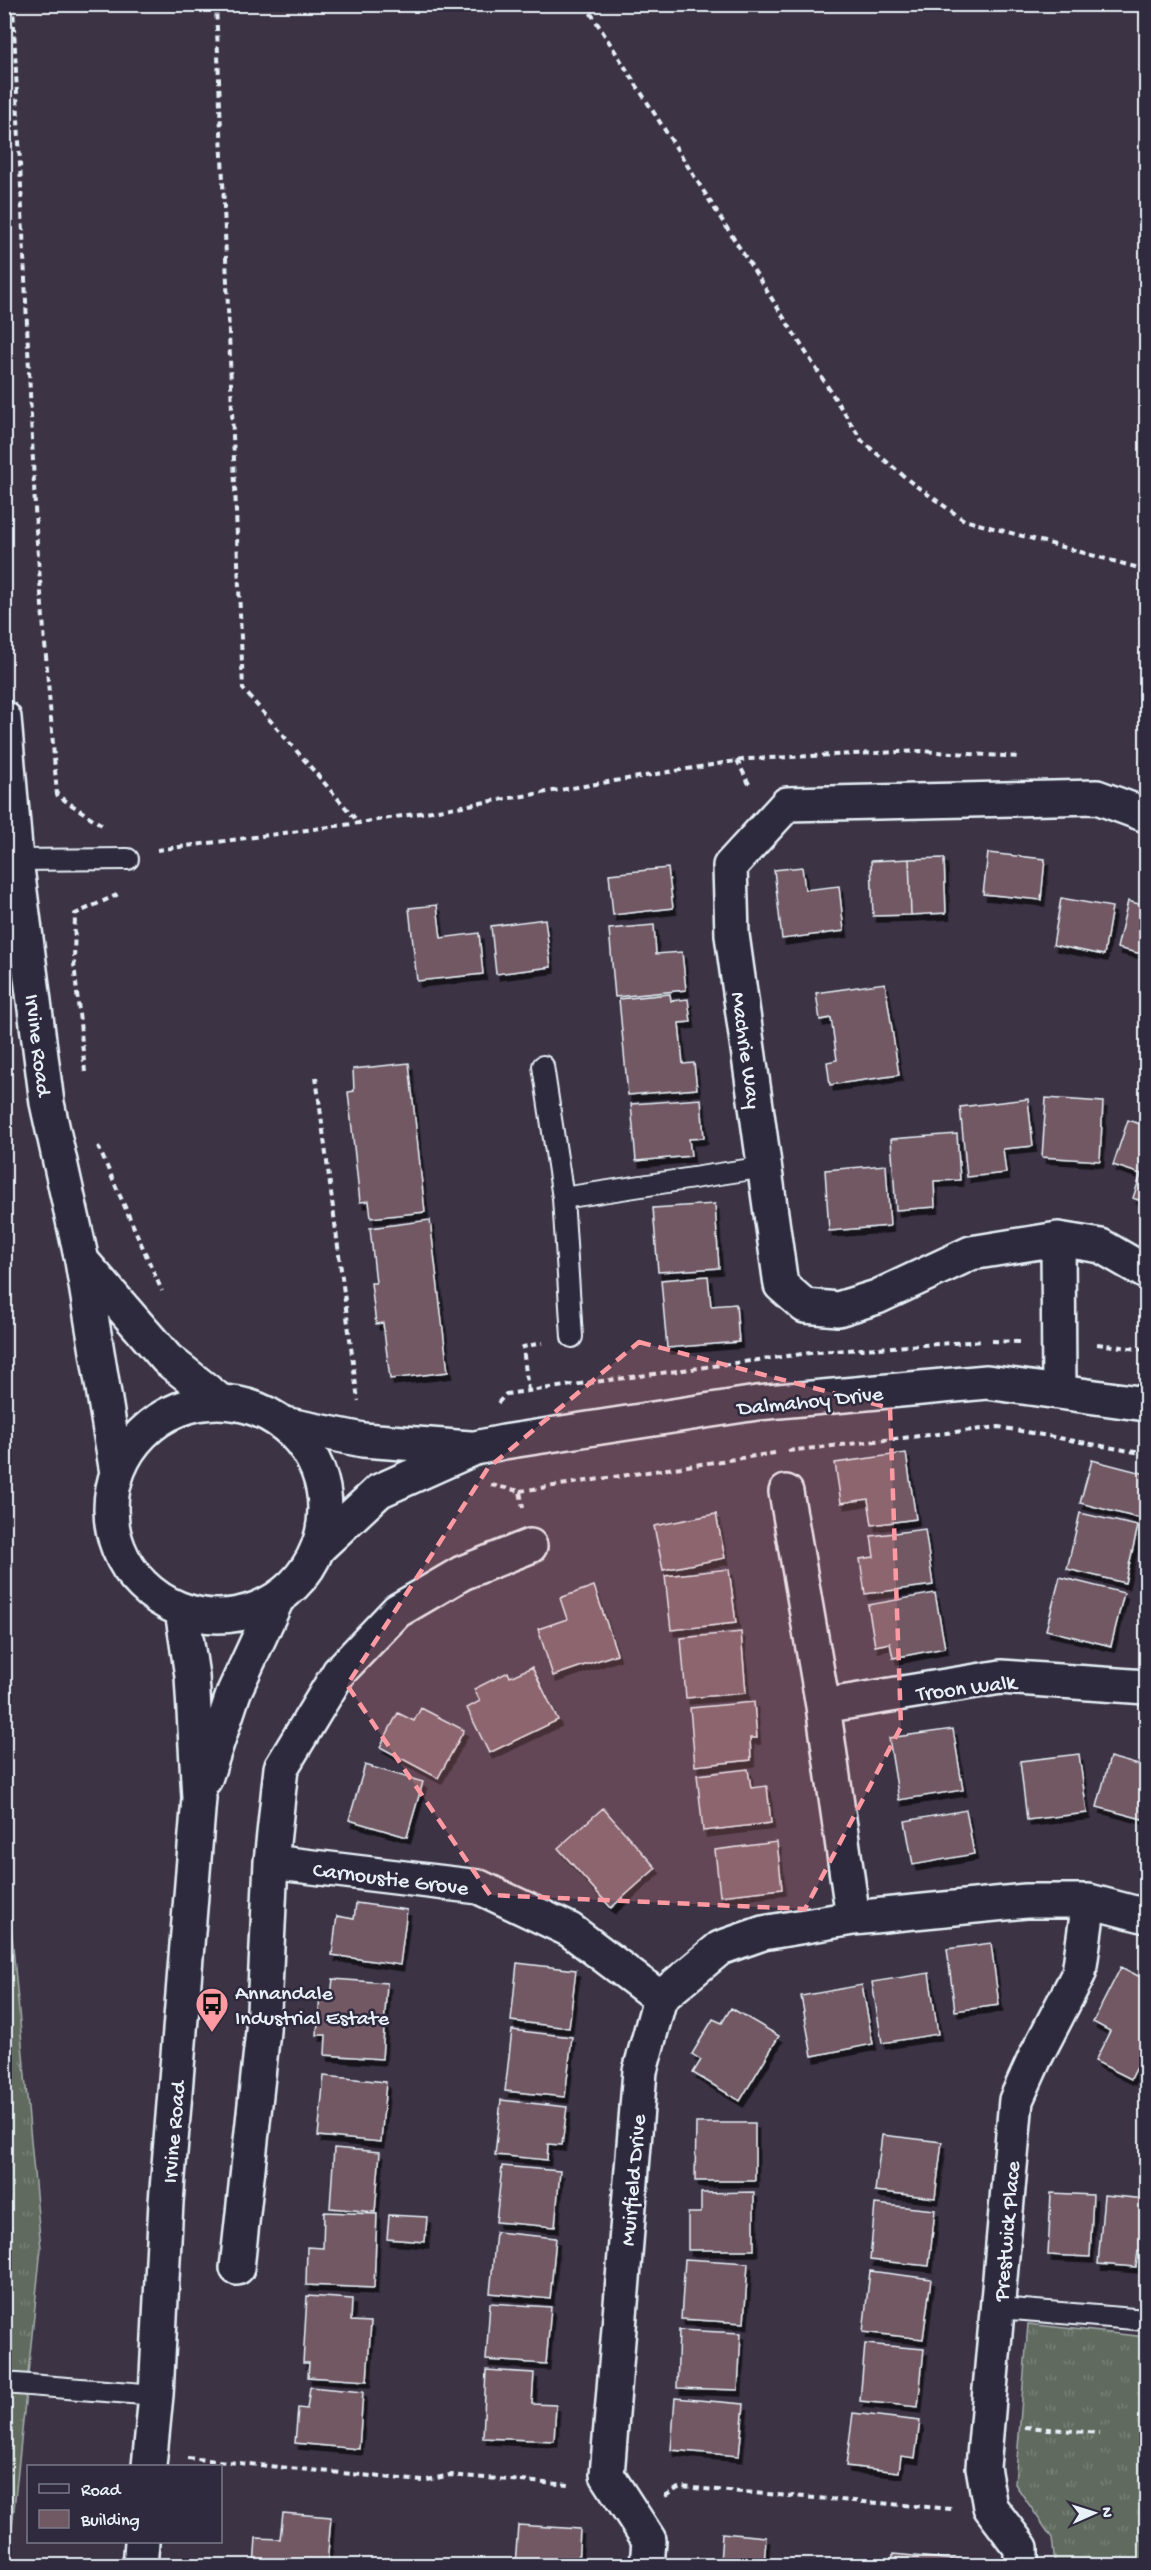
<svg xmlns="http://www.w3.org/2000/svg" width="1151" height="2570" font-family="'Gochi Hand',sans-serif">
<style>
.grass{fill:url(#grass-tufts);stroke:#a4aeac;stroke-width:1.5}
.building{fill:#715964;stroke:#e8f1f8;stroke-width:1.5;filter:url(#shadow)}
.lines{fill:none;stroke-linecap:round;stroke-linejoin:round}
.service-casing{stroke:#e8f1f8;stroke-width:24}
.minor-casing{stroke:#e8f1f8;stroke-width:38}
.tertiary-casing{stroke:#e8f1f8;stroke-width:38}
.secondary-casing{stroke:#e8f1f8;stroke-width:38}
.path{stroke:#e8f1f8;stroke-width:4;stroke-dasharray:6 4.5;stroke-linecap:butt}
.service{stroke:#2f2a3d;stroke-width:20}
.minor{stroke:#2f2a3d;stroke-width:33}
.tertiary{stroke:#2f2a3d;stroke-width:33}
.secondary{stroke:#2f2a3d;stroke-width:33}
.marked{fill:#ff9aa2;fill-opacity:0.2;stroke:#ff9aa2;stroke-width:4.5;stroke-dasharray:12 8;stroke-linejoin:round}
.labels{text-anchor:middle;stroke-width:5;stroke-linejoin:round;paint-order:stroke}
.street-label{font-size:22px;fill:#e8f1f8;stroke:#2f2a3d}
.poi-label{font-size:22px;fill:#e8f1f8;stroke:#2f2a3d;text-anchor:start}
</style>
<defs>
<pattern id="grass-tufts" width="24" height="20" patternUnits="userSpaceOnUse" patternTransform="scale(1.5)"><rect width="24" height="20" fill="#606b5f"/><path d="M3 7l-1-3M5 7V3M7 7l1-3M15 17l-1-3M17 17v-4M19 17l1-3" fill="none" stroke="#778177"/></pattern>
<filter id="shadow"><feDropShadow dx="3.5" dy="6" stdDeviation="0" flood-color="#0009"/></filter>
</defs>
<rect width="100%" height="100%" fill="#3c3345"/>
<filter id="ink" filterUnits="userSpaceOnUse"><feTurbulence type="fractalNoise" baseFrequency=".0167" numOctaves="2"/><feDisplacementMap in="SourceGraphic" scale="12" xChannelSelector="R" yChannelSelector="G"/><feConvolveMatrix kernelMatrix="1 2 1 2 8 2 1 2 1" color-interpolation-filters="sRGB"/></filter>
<g filter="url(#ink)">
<!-- grass -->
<path class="grass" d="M4 1850 41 2248 8 2566 4 2565Z
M1028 2324 1146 2337V2565H1055L1052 2538 1015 2484Z"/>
<!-- building -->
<path class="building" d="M988 853 1045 859 1041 900 983 894Z
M944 858 946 913 911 915 909 859Z
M909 859 911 915 873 916 871 861Z
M802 867 805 890 839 886 844 931 782 939 774 870Z
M668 868 673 908 613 915 609 874Z
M1061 898 1112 907 1104 955 1053 945Z
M1128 901 1146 906V955L1117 948Z
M437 905 441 938 479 933 483 974 417 981 409 908Z
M545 919 551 967 496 974 491 926Z
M654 925 656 954 682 952 686 990 615 997 609 929Z
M885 983 899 1075 830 1085 827 1062 837 1060 831 1018 820 1020 816 993Z
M670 994 671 1001 688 999 691 1022 679 1023 683 1064 694 1063 697 1089 628 1095 619 999Z
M409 1063 425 1212 371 1218 369 1201 360 1202 348 1092 354 1091 353 1069Z
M1046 1098 1103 1102 1100 1161 1042 1157Z
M701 1099 704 1138 689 1139 691 1156 636 1161 631 1104Z
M1028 1099 1033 1146 1003 1149 1006 1173 967 1177 960 1107Z
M1128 1120 1146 1126V1203L1133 1198 1141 1174 1113 1165Z
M957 1134 960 1180 934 1181 935 1207 896 1210 891 1139Z
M886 1165 890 1226 829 1231 825 1170Z
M715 1204 719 1268 658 1272 653 1208Z
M430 1220 448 1372 390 1379 383 1323 376 1324 371 1283H376L370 1228Z
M708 1276 711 1306 736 1304 739 1342 667 1348 661 1280Z
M906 1453 916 1519 872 1525 868 1499 841 1503 835 1463Z
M1092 1460 1146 1474V1499L1142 1519 1080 1503Z
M1080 1513 1138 1526 1125 1583 1067 1569Z
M716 1514 725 1558 663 1570 654 1526Z
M925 1529 933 1585 865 1594 860 1559 874 1557 871 1536Z
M729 1569 736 1623 671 1630 665 1576Z
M1060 1577 1124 1593 1111 1646 1046 1630Z
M594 1586 617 1654 553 1676 538 1629 567 1619 560 1598Z
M935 1593 945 1648 893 1658 890 1643 875 1646 868 1605Z
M741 1632 746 1693 686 1698 681 1638Z
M532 1667 558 1720 489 1753 467 1708 480 1701 474 1689 508 1672 510 1677Z
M754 1702 757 1738H750L751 1760 695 1766 690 1708Z
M421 1708 464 1730 438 1778 380 1747 398 1713 414 1721Z
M953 1729 963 1790 899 1800 889 1738Z
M1079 1754 1087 1813 1027 1820 1020 1761Z
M1110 1757 1146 1767V1820L1097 1807Z
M365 1765 423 1782 407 1837 349 1820Z
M748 1769 751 1788 767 1786 771 1823 703 1831 697 1775Z
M603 1808 656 1868 611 1908 558 1848Z
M966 1810 974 1854 913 1865 905 1821Z
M777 1842 782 1889 720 1896 715 1850Z
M356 1903 407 1910 400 1965 332 1955 337 1916 354 1919Z
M991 1943 999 2005 955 2011 947 1949Z
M517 1963 576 1970 569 2028 511 2021Z
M1121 1967 1146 1980V2049L1131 2079 1095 2061 1110 2031 1093 2022Z
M929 1973 938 2034 882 2043 872 1982Z
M333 1979 387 1983 382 2059 325 2055 326 2035H317L320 1995 331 1996Z
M862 1985 873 2044 812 2056 801 1996Z
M731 2008 779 2036 740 2101 693 2073 701 2060 692 2054 713 2019 722 2023Z
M512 2030 572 2037 565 2097 505 2091Z
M324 2076 386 2082 381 2142 318 2136Z
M501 2100 567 2107 562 2145 548 2144 547 2160 495 2155Z
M696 2123H755V2181H695Z
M882 2135 942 2142 935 2198 875 2191Z
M334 2148 380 2152 375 2212 330 2208Z
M502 2166 560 2171 555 2227 496 2222Z
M754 2192V2250H688V2213H701V2193Z
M1051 2193 1093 2195 1090 2257 1048 2255Z
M1104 2195 1146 2199V2252L1138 2251 1136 2267 1098 2264Z
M875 2204 935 2210 929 2266 870 2260Z
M324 2212 377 2214 374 2288 306 2285 307 2247 323 2248Z
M389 2215 427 2217 425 2242 387 2239Z
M496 2232 556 2238 550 2299 490 2293Z
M685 2259 748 2263 744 2323 681 2319Z
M870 2271 931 2279 923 2339 863 2332Z
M307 2296 352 2299 351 2321 371 2322 367 2381 308 2377 309 2363H303Z
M490 2303 551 2307 546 2364 486 2360Z
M679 2330 741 2333 738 2390 677 2388Z
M865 2344 924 2349 918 2407 860 2401Z
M486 2370 534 2373 532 2404 556 2405 554 2441 483 2438Z
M310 2387 363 2392 359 2449 295 2443 298 2408 307 2409Z
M675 2398 744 2404 739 2456 671 2450Z
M853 2413 920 2421 915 2458 901 2456 899 2472 846 2466Z
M283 2513 331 2517 327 2566H254L256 2538 280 2539Z
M518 2525 580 2529 578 2566H515Z
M722 2533 766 2537 764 2566H693V2562L720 2564Z
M893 2554 956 2560 955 2566H892Z"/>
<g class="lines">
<defs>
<path id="service" d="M16 860 128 859
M543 1066 563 1198 572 1337
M563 1198 765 1167
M999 2308 1146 2320
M4 2383 156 2395"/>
<path id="minor" d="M1146 815 1097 797 787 804 730 866 732 935 781 1285 805 1306 838 1309 877 1297 971 1253 1058 1239 1101 1246 1146 1272
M1058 1239 1059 1390
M786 1492 823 1706 853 1918
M823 1706 1001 1677 1146 1687
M271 1862 479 1887 570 1930 660 1998
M237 2268 263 2031 271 1862 281 1768 339 1672 397 1611 462 1573 530 1546
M647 2566 649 2540 607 2475 640 2071 660 1998 720 1948 763 1933 853 1918 1026 1901H1089L1146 1916
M1021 2566V2548L990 2507 983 2467 1016 2100 1035 2058 1079 1973 1089 1901"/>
<path id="tertiary" d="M284 1424 363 1440 470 1448
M318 1548 379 1491 475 1448 504 1442 757 1403 987 1382 1146 1404"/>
<path id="secondary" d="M4 718 16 860 47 1103 82 1261 117 1473
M82 1261 167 1359 221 1402
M111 1509a107 107 0 1 1 214 0a107 107 0 1 1-214 0Z
M205 1779 234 1692 277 1599
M149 2466 156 2395 166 2202 199 1798 192 1676 182 1610
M140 2566 142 2542"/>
</defs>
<!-- service casing -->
<use href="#service" class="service-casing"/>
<!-- minor casing -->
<use href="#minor" class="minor-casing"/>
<!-- tertiary casing -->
<use href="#tertiary" class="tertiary-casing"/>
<!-- secondary casing -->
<use href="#secondary" class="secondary-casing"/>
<!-- path -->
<path class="path" d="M13 4 36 530 57 795 105 827
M216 4 243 689 359 823
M585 4 862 441 912 483 964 520 1146 570
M737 760 751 788
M157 850 359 823 748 759 920 751 1021 757
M85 1072 74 963 75 914 121 893
M316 1077 358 1401
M98 1146 162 1291
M992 1341 1020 1342
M1097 1344 1146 1350
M528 1391 523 1347 542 1343
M498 1403 506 1394 817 1352 984 1341
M788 1451 999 1427 1146 1454
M491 1485 520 1491 523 1508
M520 1491 775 1453
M1025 2427 1099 2433
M187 2458 423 2481 450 2475 570 2485
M665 2496 680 2487 952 2509"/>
<!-- service -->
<use href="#service" class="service"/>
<!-- minor -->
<use href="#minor" class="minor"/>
<!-- tertiary -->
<use href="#tertiary" class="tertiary"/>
<!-- secondary -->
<use href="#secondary" class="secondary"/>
</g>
</g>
<!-- marked area -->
<path class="marked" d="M639 1342 890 1408 901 1727 805 1909 490 1895 347 1685 488 1468Z"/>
<!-- icons -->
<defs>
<symbol id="bus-pin" viewBox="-11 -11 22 30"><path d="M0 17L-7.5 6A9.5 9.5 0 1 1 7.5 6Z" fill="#ff9aa2" stroke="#2f2a3d"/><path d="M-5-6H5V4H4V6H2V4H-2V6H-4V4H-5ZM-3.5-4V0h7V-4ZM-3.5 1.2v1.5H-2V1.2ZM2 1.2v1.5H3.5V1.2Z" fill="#111"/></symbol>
</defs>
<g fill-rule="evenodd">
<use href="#bus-pin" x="193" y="1985" width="38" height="52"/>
</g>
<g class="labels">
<!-- street labels -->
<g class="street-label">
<text transform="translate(40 1045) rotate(83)" y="8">Irvine Road</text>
<text transform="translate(748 1050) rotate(82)" y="8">Machrie Way</text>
<text transform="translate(810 1399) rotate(-6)" y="8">Dalmahoy Drive</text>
<text transform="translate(966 1686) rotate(-7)" y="8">Troon Walk</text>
<text transform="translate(391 1877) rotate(7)" y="8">Carnoustie Grove</text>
<text transform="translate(172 2132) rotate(-85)" y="8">Irvine Road</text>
<text transform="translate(631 2180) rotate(-85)" y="8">Muirfield Drive</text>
<text transform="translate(1005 2231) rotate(-85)" y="8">Prestwick Place</text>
</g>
<!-- poi labels -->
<g class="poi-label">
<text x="235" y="1999">Annandale<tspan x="235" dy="25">Industrial Estate</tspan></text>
</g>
</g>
<!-- margin -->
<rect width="1151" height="2570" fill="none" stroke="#2f2a3d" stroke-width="24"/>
<rect x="12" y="12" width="1127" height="2546" fill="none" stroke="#e8f1f8" stroke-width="2" filter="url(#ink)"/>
<!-- legend -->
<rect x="27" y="2465" width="195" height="78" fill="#2f2a3d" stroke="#797a88" stroke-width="1.5"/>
<rect x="39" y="2484" width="30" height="9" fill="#2f2a3d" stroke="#797a88" stroke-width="1.5"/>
<text x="81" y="2495" font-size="18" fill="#e8f1f8">Road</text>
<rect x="39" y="2510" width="30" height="18" fill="#715964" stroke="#797a88" stroke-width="1.5"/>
<text x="81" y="2525" font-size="18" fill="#e8f1f8">Building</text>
<!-- north arrow -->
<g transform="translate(1094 2513) rotate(87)" stroke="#2f2a3d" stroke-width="4.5" paint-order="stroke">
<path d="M0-4.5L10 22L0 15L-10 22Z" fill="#e8f1f8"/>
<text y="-9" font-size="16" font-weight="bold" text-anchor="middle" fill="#e8f1f8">N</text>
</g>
</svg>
